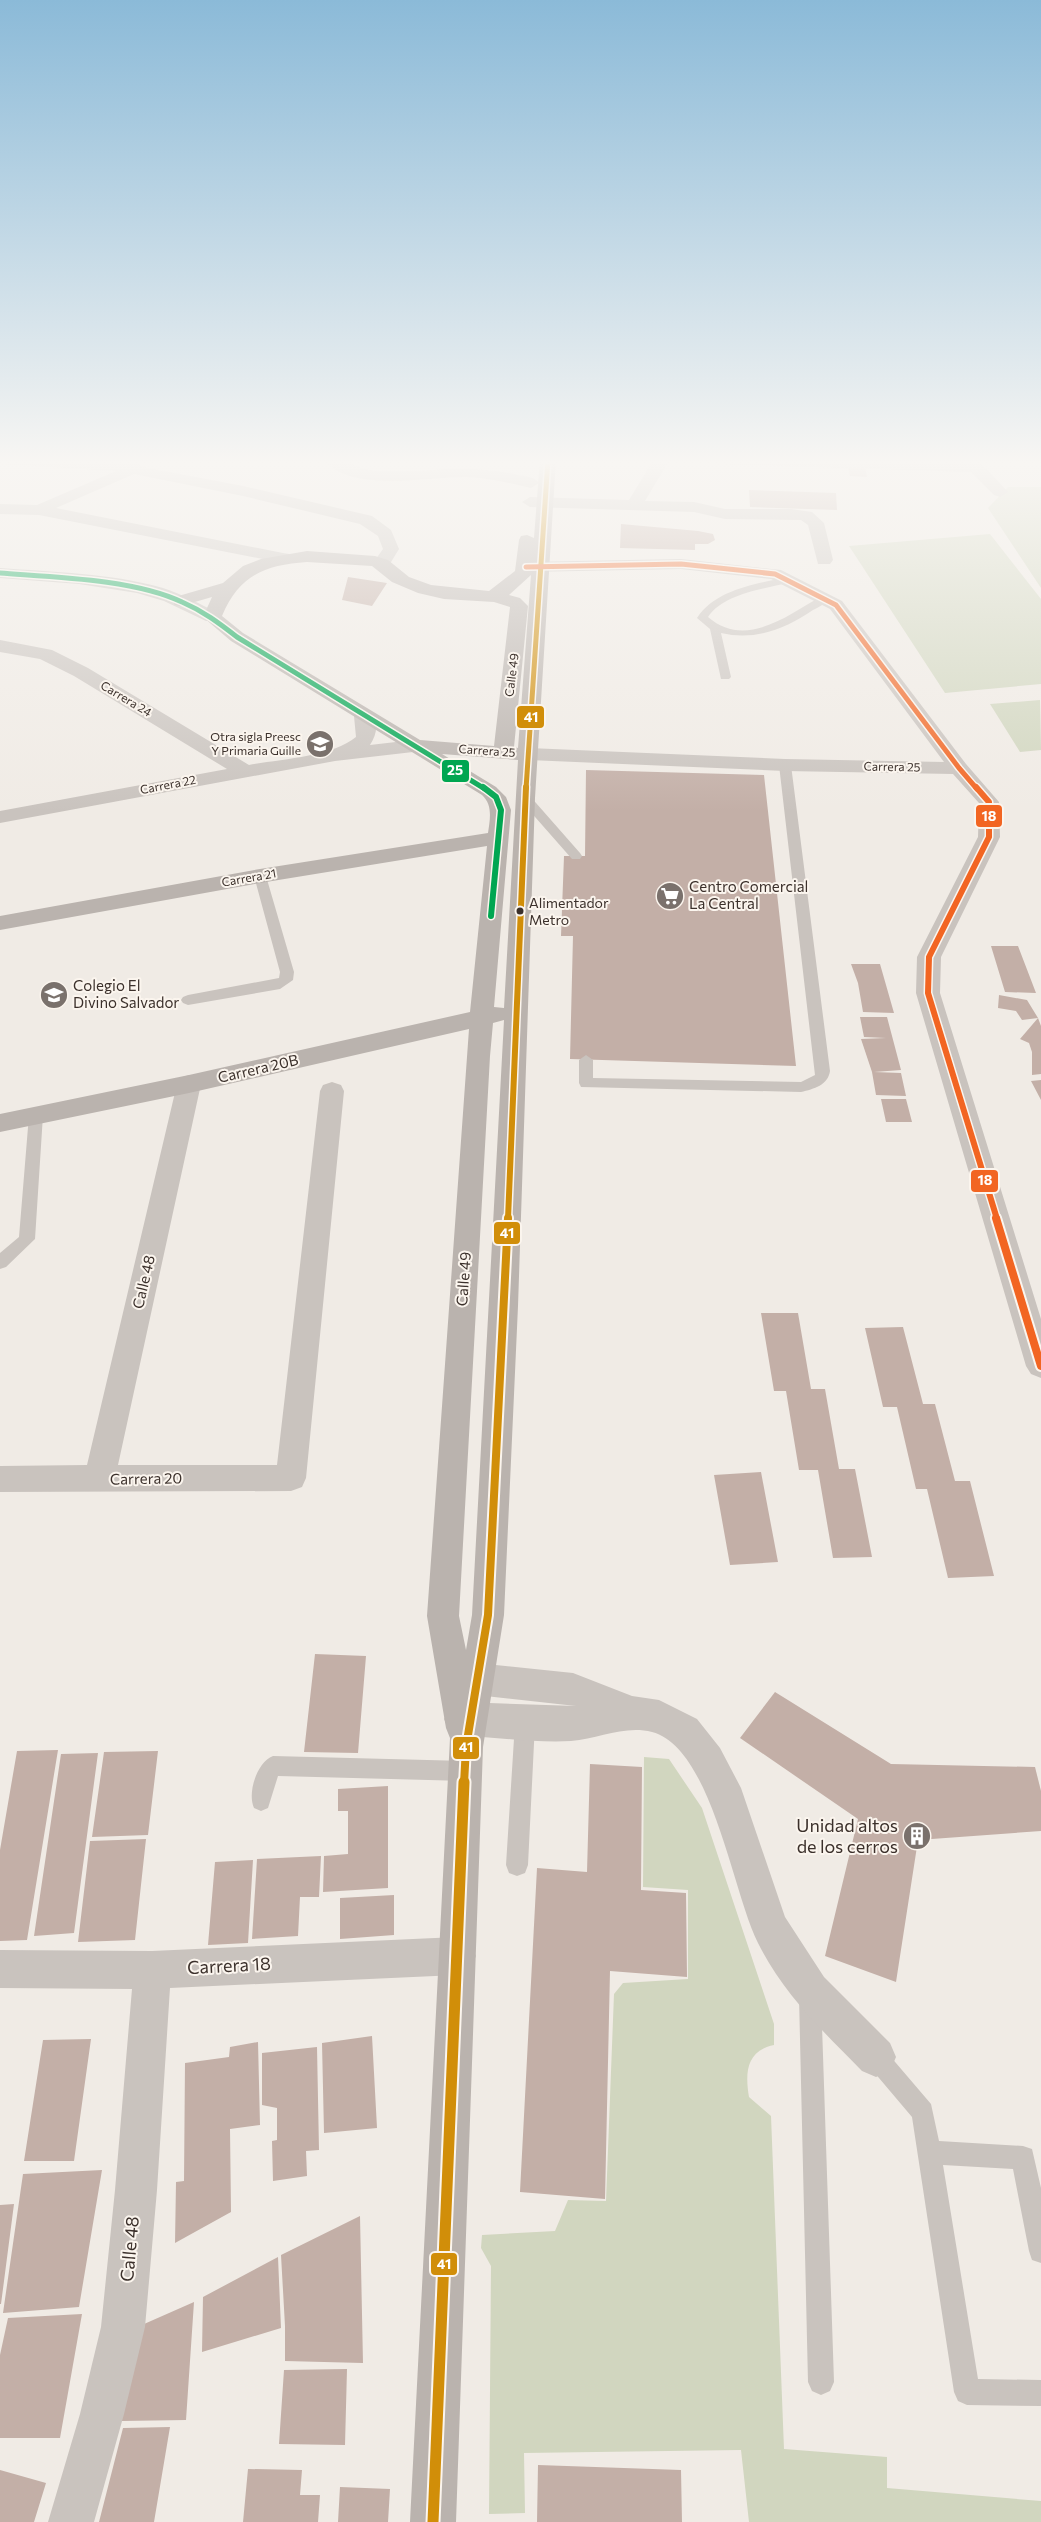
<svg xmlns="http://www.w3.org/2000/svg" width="1041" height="2522" font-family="Commissioner,sans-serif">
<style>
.green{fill:#d1d6bf}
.building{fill:#c3afa7}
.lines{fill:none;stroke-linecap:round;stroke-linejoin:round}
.lane{fill:#c9c3be;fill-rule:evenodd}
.street{fill:#c9c3be;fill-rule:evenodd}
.secondary{fill:#bab3ae;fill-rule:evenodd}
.bus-1-far3-casing{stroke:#fbf5ee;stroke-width:8}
.bus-1-far2-casing{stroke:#fbf5ee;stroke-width:9}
.bus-1-far1-casing{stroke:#fbf5ee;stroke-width:12}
.bus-1-casing{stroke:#fbf5ee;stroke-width:15}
.bus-2-far2-casing{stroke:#fbf5ee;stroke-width:8}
.bus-2-far1-casing{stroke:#fbf5ee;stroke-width:9}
.bus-2-casing{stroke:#fbf5ee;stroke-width:12}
.bus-3-far1-casing{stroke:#fbf5ee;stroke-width:8}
.bus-3-casing{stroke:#fbf5ee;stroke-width:9}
.bus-1-far3{stroke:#d18e09;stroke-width:5}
.bus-1-far2{stroke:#d18e09;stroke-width:6}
.bus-1-far1{stroke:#d18e09;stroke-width:8}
.bus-1{stroke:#d18e09;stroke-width:11}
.bus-2-far2{stroke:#f26522;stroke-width:5}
.bus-2-far1{stroke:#f26522;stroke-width:6}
.bus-2{stroke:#f26522;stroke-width:8}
.bus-3-far1{stroke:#00a651;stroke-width:5}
.bus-3{stroke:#00a651;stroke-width:6}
.bus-dot{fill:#3b302b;stroke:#fbf5ee;stroke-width:2}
.labels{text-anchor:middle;stroke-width:4;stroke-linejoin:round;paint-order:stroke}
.far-street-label{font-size:12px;fill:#3b302b;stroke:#fbf5ee}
.far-poi-label{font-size:12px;fill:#3b302b;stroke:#fbf5ee;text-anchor:end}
.bus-label{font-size:14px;fill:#3b302b;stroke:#fbf5ee;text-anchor:start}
.poi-label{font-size:15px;fill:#3b302b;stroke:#fbf5ee;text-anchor:start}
.street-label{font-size:15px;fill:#3b302b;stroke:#fbf5ee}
.near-poi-label{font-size:18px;fill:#3b302b;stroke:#fbf5ee;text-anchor:end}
.near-street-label{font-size:18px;fill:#3b302b;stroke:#fbf5ee}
.line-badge{stroke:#fbf5ee;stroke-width:2}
.badge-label{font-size:14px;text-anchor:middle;font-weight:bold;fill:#fff}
</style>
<rect width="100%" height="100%" fill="#f0ebe5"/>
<!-- green -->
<path class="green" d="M1008 487H1041V588L988 508Z
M990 534 1041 599V684L945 693 849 546Z
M1040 700 1041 750 1020 752 990 704Z
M644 1757 669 1759 702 1808 774 2024V2045C746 2051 745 2073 749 2097L771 2116 784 2449 887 2457V2488L1041 2501V2522H749L741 2450 524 2453 525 2513 489 2514 491 2266 481 2248 482 2235 555 2231 568 2200 606 2201 614 1994 623 1983 688 1979V1890L643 1887Z"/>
<!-- building -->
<path class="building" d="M848 467H865L867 477 850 476Z
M749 490 836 493 837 510 750 507Z
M621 524 698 531 713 534 715 540 708 544H695V550L620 548Z
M348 577 387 583 372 606 342 600Z
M586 770 764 775 796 1066 570 1059 573 936H561L564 856H585Z
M991 946H1018L1036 993 1005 992Z
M851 964H880L894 1013 863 1012 858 983Z
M999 995 1027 1000 1038 1018 1022 1020 1016 1011 998 1008Z
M860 1017H887L901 1070 874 1072 901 1073 906 1096 876 1095 872 1072 861 1039 886 1038 864 1037Z
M1038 1018 1041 1026V1074L1032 1075V1052L1029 1043 1020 1039Z
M1041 1080V1100L1031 1081Z
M881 1099H906L912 1122H886Z
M761 1313H798L811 1389H825L839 1469H855L872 1557 833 1558 818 1470H799L786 1391H774Z
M903 1327 923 1404H935L955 1481H970L994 1576 948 1578 927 1489H916L897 1407H883L865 1328Z
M761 1472 778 1562 730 1565 714 1475Z
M315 1654 366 1656 358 1753 304 1752Z
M775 1692 891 1764 1035 1767 1041 1791V1831L918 1840 896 1982 825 1956 858 1819 740 1738Z
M58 1750 27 1940 0 1941V1850L17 1751Z
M158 1751 148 1835 92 1837 104 1752Z
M98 1753 74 1933 34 1936 61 1754Z
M590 1764 642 1767 641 1890 686 1893 687 1977 610 1971 605 2199 520 2192 537 1868 587 1872Z
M388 1786V1888L323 1892 324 1856 348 1854V1811H338V1789Z
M146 1839 135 1940 78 1942 90 1841Z
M321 1856 319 1897H300L298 1936 252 1939 257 1859Z
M253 1860 248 1943 208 1945 215 1862Z
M394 1895V1935L340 1939V1898Z
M372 2036 377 2128 324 2133 322 2043Z
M91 2039 74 2161H24L43 2040Z
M258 2042 260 2125 230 2129 231 2212 175 2243 176 2182 184 2181 185 2063 229 2057 230 2047Z
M317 2047 319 2150 306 2151 307 2176 273 2181 272 2141 277 2140V2108L262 2105V2053Z
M102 2170 79 2307 3 2313 23 2174Z
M14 2204 1 2304H0V2205Z
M360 2216 363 2363 285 2361V2326L281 2255Z
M278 2257 281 2328 202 2352 203 2297Z
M194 2302 186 2420 121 2421 135 2328Z
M82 2314 60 2438H0V2355L8 2318Z
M347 2369 345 2445 279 2444 284 2370Z
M170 2427 154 2522H99L123 2428Z
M538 2465 681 2470 682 2522H537Z
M248 2469 302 2470 300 2495H320L318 2522H243Z
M0 2470 46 2483 34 2522H0Z
M340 2487 390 2489 388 2522H338Z"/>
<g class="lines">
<!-- lane -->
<path class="lane" d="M787 577 791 578V582C765 589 724 593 708 617 745 649 787 616 820 597L824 596 829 599C825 604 819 607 813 610 785 629 755 641 721 633L731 677 729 679H721L710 629 697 618C716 589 756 584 787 577Z
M785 761 791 765 830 1071C828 1085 814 1089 801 1092L581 1087 579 1083V1060L586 1055 593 1060V1078L801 1082 815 1075 779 765Z
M525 794 529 795 580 853 582 856 580 859H572L521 801 519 798 521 795Z
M260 872 266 876 294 972 293 980 280 989 188 1005 183 1003 181 1000 183 997 188 995 279 978 280 972 254 876Z
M36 1110 41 1111 43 1115 35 1239 6 1267 0 1269V1253L19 1237 29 1115 31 1111Z
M525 1713 532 1716 535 1723 528 1865 525 1873 517 1876 509 1873 506 1865 515 1723 518 1716Z
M273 1756 466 1761 473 1764 476 1771 473 1778 466 1781 278 1776 268 1808 261 1811 254 1808C247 1793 257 1762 273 1756Z
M810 1985 818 1988 821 1996 834 2382 830 2391 821 2395 812 2391 808 2382 799 1996 802 1988Z
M876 2045 884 2049 931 2104 939 2141 1023 2146 1032 2149 1041 2188V2263L1032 2260 1029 2251 1013 2169 943 2165 978 2379 1041 2380V2406L967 2405 958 2401 954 2392 912 2117 868 2065 864 2057 868 2049Z"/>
<!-- street -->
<path class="street" d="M0 459H105L136 463 143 467 243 486 372 516 391 530 399 549 388 567H376L373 563 383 549 378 536 360 524 243 496 134 474 56 508 283 553 289 554 292 558 289 562 283 563 39 515 0 514V504L37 505 116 471 0 464Z
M324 459H343L364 469 377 471C425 473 471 463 518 475 525 476 535 477 539 483L531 488C510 483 489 478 467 477 431 476 348 494 324 459Z
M654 459H670L645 501 694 502 725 509H791L812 512 824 523 833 560 830 564H818L808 525 801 520 725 519 694 512 530 507 522 502 530 497 629 500Z
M707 459H868L962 462 960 459H977L1008 492 1000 497 994 495 971 472 715 464Z
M681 559 781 570 842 601 966 764 999 802 1000 837 941 957 940 993 1041 1319V1378L1031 1374 1026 1366 916 993 917 957 978 837 979 803 953 774 785 771 529 760 522 758 519 754 522 750 529 748 785 759 944 762 830 609 771 579 681 569 526 572 520 571 517 567 520 563 526 562Z
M0 568C54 572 110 573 163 588 182 594 200 604 218 613L221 617 218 621H206L164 601 137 593 79 584 0 578Z
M0 640 52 650 88 668 249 765C280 759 332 757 356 737L354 716 357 712H371C379 723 377 734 370 745L413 740 420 742 423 746 420 750 413 752 335 761 0 823V811L227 769 74 676 40 659 0 652Z
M189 1075 198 1078 201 1084 118 1465H277L320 1091 323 1085 332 1082 341 1085 344 1091 306 1478 302 1487 291 1491 0 1492V1466L87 1465 177 1084 180 1078Z
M458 1661 573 1673 632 1696 659 1700 697 1719 720 1748 741 1788 785 1917 824 1977 890 2043 896 2057 890 2071 876 2077 862 2071C822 2030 784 1995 758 1943 732 1891 712 1748 652 1732 624 1725 599 1739 571 1741 535 1743 497 1737 461 1736L449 1731 444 1719 449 1707 461 1702 576 1706 458 1693 446 1688 441 1677 446 1666Z
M457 1937 470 1943 476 1956 470 1969 457 1975 170 1988 157 2190 145 2327 124 2414 94 2522H48L80 2414 101 2327 115 2190 132 1989 0 1988V1950L152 1951Z"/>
<!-- secondary -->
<path class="secondary" d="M540 459H556L535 798 518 1306 504 1615 483 1747 456 2522H410L450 1738 446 1728 427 1616 469 1029 189 1093 0 1132V1114L189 1075 470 1012 487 846 260 883 0 930V916L260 869 488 833C490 819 493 805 482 795L231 641 203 617 212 597 181 606 175 605 172 601 175 597 223 583 243 566 261 559 307 551 375 556 388 560 409 577 431 585 489 591 515 571 519 540 521 536 527 535 534 538ZM307 562 372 566 392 582 418 593 444 599 494 602 510 607 494 746 420 740 243 633 222 616C239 575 265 565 307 562ZM531 575 518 748 514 747 528 606 520 598 509 595ZM442 754 518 760 504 1008 494 1007 511 810 506 797 496 787ZM504 1020 472 1615 466 1650 459 1616 490 1056 493 1023Z"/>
<defs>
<path id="bus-1-far3" d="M526 789 548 459"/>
<path id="bus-1-far2" d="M508 1219 526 787"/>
<path id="bus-1-far1" d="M464 1784 466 1747 488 1615 508 1218"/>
<path id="bus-1" d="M433 2522 464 1782"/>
<path id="bus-2-far2" d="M526 567 681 564 775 574 836 605 959 768 977 789"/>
<path id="bus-2-far1" d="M976 787 989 802V837L929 957 928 993 997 1219"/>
<path id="bus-2" d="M996 1218 1041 1366"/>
<path id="bus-3-far1" d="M0 573C53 577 134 579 182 602 203 611 219 623 237 637L485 789"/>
<path id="bus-3" d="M483 787 496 797 501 810 491 916"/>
</defs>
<!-- bus-1-far3 casing -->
<use href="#bus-1-far3" class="bus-1-far3-casing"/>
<!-- bus-1-far2 casing -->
<use href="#bus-1-far2" class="bus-1-far2-casing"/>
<!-- bus-1-far1 casing -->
<use href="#bus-1-far1" class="bus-1-far1-casing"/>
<!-- bus-1 casing -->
<use href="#bus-1" class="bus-1-casing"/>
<!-- bus-2-far2 casing -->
<use href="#bus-2-far2" class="bus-2-far2-casing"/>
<!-- bus-2-far1 casing -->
<use href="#bus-2-far1" class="bus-2-far1-casing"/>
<!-- bus-2 casing -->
<use href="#bus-2" class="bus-2-casing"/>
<!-- bus-3-far1 casing -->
<use href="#bus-3-far1" class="bus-3-far1-casing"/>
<!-- bus-3 casing -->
<use href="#bus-3" class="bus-3-casing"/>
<!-- bus-1-far3 -->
<use href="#bus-1-far3" class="bus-1-far3"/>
<!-- bus-1-far2 -->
<use href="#bus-1-far2" class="bus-1-far2"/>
<!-- bus-1-far1 -->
<use href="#bus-1-far1" class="bus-1-far1"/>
<!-- bus-1 -->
<use href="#bus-1" class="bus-1"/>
<!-- bus-2-far2 -->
<use href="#bus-2-far2" class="bus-2-far2"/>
<!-- bus-2-far1 -->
<use href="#bus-2-far1" class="bus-2-far1"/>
<!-- bus-2 -->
<use href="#bus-2" class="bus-2"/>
<!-- bus-3-far1 -->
<use href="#bus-3-far1" class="bus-3-far1"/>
<!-- bus-3 -->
<use href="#bus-3" class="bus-3"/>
</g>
<!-- sky -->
<linearGradient id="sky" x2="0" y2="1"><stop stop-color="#8bbad8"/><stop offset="0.57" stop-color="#f8f6f3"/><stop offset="1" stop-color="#f8f6f3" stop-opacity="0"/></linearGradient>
<rect width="1041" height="812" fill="url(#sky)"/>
<!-- icons -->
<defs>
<symbol id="school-disc" viewBox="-11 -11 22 22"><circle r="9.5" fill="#7a716c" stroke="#fbf5ee"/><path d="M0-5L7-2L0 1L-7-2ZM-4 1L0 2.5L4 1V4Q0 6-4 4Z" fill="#fff"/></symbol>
<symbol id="supermarket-disc" viewBox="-11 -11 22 22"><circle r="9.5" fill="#7a716c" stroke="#fbf5ee"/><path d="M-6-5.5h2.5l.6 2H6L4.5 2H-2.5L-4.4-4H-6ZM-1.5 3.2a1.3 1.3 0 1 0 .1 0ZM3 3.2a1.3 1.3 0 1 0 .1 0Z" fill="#fff"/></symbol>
<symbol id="building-disc" viewBox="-11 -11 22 22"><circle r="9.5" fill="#7a716c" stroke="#fbf5ee"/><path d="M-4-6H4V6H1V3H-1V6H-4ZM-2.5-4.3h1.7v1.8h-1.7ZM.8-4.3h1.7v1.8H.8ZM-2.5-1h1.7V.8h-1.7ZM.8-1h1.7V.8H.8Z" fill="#fff"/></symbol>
</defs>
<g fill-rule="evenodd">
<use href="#school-disc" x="304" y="728" width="32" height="32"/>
<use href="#supermarket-disc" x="654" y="880" width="32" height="32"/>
<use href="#school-disc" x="38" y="979" width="32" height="32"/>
<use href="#building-disc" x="901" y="1820" width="32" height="32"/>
</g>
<!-- markers -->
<circle class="bus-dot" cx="520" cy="911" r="4.5"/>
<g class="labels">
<!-- far-street labels -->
<g class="far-street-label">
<text transform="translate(512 675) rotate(-83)" y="4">Calle 49</text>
<text transform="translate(126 699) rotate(31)" y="4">Carrera 24</text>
<text transform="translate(487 751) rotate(4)" y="4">Carrera 25</text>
<text transform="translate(892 767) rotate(1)" y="4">Carrera 25</text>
<text transform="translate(168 785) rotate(-11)" y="4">Carrera 22</text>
<text transform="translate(249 878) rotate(-10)" y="4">Carrera 21</text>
</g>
<!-- far-poi labels -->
<g class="far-poi-label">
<text x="301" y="741">Otra sigla Preesc<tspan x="301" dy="14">Y Primaria Guille</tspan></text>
</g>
<!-- bus labels -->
<g class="bus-label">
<text x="529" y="908">Alimentador<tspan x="529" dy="17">Metro</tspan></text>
</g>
<!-- poi labels -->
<g class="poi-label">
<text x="689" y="892">Centro Comercial<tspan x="689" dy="17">La Central</tspan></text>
<text x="73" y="991">Colegio El<tspan x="73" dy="17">Divino Salvador</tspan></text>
</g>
<!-- street labels -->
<g class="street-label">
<text transform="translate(258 1069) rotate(-13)" y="5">Carrera 20B</text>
<text transform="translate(464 1279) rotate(-86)" y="5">Calle 49</text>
<text transform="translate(144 1282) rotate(-77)" y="5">Calle 48</text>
<text transform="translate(146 1479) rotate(-1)" y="5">Carrera 20</text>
</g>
<!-- near-poi labels -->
<g class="near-poi-label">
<text x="898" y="1832">Unidad altos<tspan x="898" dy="21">de los cerros</tspan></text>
</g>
<!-- near-street labels -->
<g class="near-street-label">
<text transform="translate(229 1966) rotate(-3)" y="6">Carrera 18</text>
<text transform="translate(130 2249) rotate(-85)" y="6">Calle 48</text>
</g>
</g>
<g class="line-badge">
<rect x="516" y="705" width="29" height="24" rx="5" fill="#d18e09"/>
<rect x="441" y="759" width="29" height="24" rx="5" fill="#00a651"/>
<rect x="975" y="804" width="28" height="24" rx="5" fill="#f26522"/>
<rect x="970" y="1169" width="29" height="24" rx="5" fill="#f26522"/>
<rect x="493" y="1221" width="28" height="24" rx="5" fill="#d18e09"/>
<rect x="452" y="1736" width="28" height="24" rx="5" fill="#d18e09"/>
<rect x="430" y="2252" width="28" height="24" rx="5" fill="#d18e09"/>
</g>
<g class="badge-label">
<text x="531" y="722">41</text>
<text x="455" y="775">25</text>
<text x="989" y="821">18</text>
<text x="985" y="1185">18</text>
<text x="507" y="1238">41</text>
<text x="466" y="1752">41</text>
<text x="444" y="2269">41</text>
</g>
</svg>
